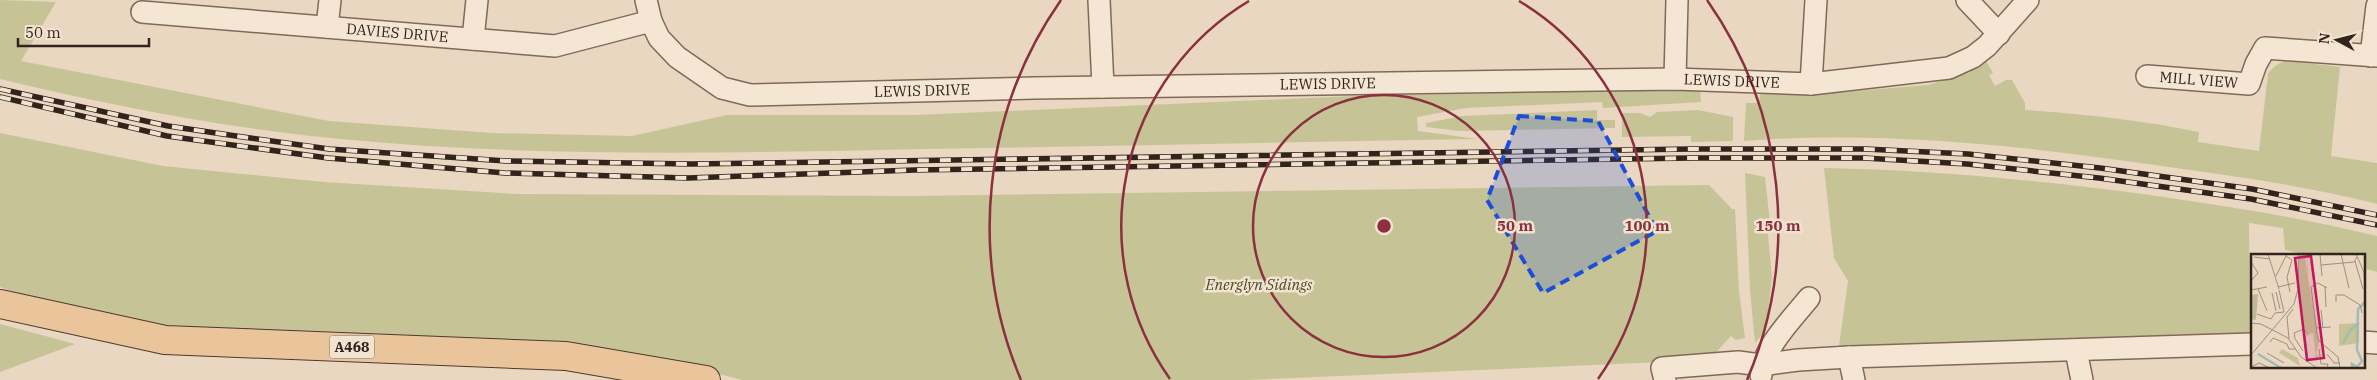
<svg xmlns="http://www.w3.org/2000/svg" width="2377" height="380" font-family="'IBM Plex Serif',serif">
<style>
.green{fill:#c6c496}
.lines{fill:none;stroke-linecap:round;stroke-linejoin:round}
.minor-casing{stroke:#81695a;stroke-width:24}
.major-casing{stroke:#4f392e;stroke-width:30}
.minor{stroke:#f5e6d3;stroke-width:21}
.major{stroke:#eac59b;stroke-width:28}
.rail-casing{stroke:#32241d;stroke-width:5.5}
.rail{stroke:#f2e3d0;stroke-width:4;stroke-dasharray:11;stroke-linecap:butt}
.marked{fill:#1d4ed8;fill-opacity:0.2;stroke:#1d4ed8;stroke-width:4;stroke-dasharray:10 6;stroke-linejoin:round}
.ring{fill:none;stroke:#8b303f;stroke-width:2.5}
.labels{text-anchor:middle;stroke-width:5;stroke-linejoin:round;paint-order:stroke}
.shield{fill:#f2e3d0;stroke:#6c5d53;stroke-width:1}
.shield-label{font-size:14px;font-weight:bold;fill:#32241d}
.street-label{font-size:15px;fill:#32241d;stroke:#f2e3d0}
.park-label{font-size:15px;font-style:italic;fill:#494d26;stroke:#f2e3d0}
.inset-river{fill:none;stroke:#a3bcb1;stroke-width:2.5}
.inset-road{fill:none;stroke:#a08f7f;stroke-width:1}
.view{fill:#c2185b;fill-opacity:0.15;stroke:#c2185b;stroke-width:2.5}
.inset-edge{fill:none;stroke:#32241d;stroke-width:2.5}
.centre{fill:#8b303f;stroke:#f2e3d0;stroke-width:2.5}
.ring-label{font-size:15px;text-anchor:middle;font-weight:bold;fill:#8b303f;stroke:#f2e3d0;stroke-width:5;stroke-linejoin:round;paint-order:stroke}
</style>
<rect width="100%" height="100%" fill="#e9d7c1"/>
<!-- green -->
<path class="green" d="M0 0 56 2 21 61 329 121 492 133 632 136 727 115H916L1355 96 1700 89 1701 102 1603 108 1602 102 1466 108 1417 117 1418 131 1478 139C1294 142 1110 146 926 149 728 153 528 158 330 138 219 127 108 105 0 79Z
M1986 61 1993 73 1989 75 1995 86 2006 80H2012L2025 103V110C2083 114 2141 120 2199 132L2198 142 2259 151 2268 74C2274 66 2279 62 2289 61L2340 67 2331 156 2377 163V204C2306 186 2234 176 2162 166 2024 146 1883 130 1744 141L1746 103H1759L1760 92H1844L1928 85 1968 73Z
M1597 110V120H1615V128L1460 131 1426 127V123L1462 116Z
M1698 110 1733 117V141L1691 142V136L1622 137V113H1640L1650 117 1657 112Z
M0 133 163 166 324 182 518 194 914 196 1709 185 1732 209H1735L1739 291 1745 338 1736 340 1731 336 1709 360 1247 380H742L674 362 268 336 136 324 28 297 0 287Z
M1824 168C1935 170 2046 181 2157 196 2231 207 2304 218 2377 236V272L2363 268V255H2308L2285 250 2283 228 2249 223 2250 334 1838 353 1848 281 1834 258Z
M1745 173 1765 177 1770 223 1767 224 1772 277 1767 320 1761 336 1755 343 1750 290Z
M0 324 75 344 0 372Z"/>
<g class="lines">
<defs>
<g id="minor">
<path id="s1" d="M646 0 651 21 659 38 677 57 722 88 750 95 1034 88 1675 79 1811 84 1949 68 1973 57 1987 46 2028 0"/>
<path d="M1099 0 1103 87"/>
<path d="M1967 0 1999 34"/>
<path id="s2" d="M142 12 555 46 651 21"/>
<path d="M327 27 330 0"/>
<path d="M473 39 477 0"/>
<path d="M2371 56 2377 6"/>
<path id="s3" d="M2147 76 2249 84 2256 64 2265 48 2377 56"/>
<path d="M1675 79 1677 0"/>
<path d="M1811 84 1816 0"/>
<path d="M2363 342 2377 343"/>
<path d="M2076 351 2082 380"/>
<path d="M1849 357 1854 380"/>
<path d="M1761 375C1762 349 1793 318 1809 298"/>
<path d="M1665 380 1662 368 1738 362 1761 365 1798 360 1849 357 2252 344"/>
</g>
<path id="major" d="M0 304 165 340 566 356 706 380"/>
</defs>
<!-- minor casing -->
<use href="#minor" class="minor-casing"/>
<!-- major casing -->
<use href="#major" class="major-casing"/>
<!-- minor -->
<use href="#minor" class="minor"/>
<!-- major -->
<use href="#major" class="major"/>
<defs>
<path id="rail" d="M0 89 168 126 243 137 329 149 506 161 691 164 1691 149H1865L1968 154 2100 168 2252 189 2377 215
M0 97 167 136 328 158 505 173 688 178 915 170 1692 158H1864L1967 164 2099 178 2251 199 2377 225"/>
</defs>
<!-- rail casing -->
<use href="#rail" class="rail-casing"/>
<!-- rail -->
<use href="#rail" class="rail"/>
</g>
<!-- marked area -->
<path class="marked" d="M1519 116 1598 121 1657 231 1543 293 1487 200Z"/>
<!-- distance rings -->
<g class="ring">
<circle cx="1384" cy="226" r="131"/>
<path d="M1170 379A263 263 0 0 1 1249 1M1519 1A263 263 0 0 1 1598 379"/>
<path d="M1021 380A394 394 0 0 1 1061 0M1707 0A394 394 0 0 1 1747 380"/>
</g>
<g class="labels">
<!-- shield labels -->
<rect class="shield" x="329.5" y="335.5" width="45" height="23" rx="4"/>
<g class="shield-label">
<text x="352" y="352">A468</text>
</g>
<!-- street labels -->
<g class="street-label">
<text dy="5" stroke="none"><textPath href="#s2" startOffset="256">DAVIES DRIVE</textPath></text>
<text dy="5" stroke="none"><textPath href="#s3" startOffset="52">MILL VIEW</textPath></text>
<text dy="5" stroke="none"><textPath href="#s1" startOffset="1132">LEWIS DRIVE</textPath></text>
<text dy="5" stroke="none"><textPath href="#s1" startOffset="728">LEWIS DRIVE</textPath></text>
<text dy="5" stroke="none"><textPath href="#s1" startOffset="322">LEWIS DRIVE</textPath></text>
</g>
<!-- park labels -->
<g class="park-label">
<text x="1259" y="290">Energlyn Sidings</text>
</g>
</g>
<!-- overview -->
<g transform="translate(2251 254)">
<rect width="114" height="114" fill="#e9d7c1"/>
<path d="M49 0H54L62 79 57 80 54 77 47 42ZM57 0H61L60 4H57V24L68 88 65 100 69 103H66V113L56 25ZM108 69V89L88 92V70ZM31 95 47 104 49 112 28 99Z" fill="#c6c496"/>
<path d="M7 40 5 66 0 65V41Z" fill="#bbba95"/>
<path class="inset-river" d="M92 89 100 75 108 69M7 100 30 114M101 114V110L106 113 111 107 106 96 107 55 114 48"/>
<path class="inset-road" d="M17 0 28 35M69 0 71 22M90 0 98 34M105 0 113 18 114 43M35 2 41 6 36 23 39 38M3 3 19 5M104 7 112 35M0 8 7 19 0 27M60 8 63 30M70 11 103 8 106 3M25 22 36 0M74 32 75 53M27 33 44 29M76 34 67 29 60 33 66 80 68 87 87 103 89 114M7 35 16 57M0 36 16 33M25 38 29 55M21 39 25 57M85 48V41H93L109 51 111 59M70 56 72 74M6 60 20 65 24 59 33 58 28 36M0 69 10 70 37 84 50 103 66 114M65 74 80 73M54 80 57 108M43 83 52 97M44 83 43 79 53 75 57 81M38 85 36 63 42 55M19 88 22 84 36 90 38 95H45M68 95 70 110H77L76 114M16 99 33 109M76 100 83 109H89M0 101 43 50 47 35 48 0M0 113 8 109 19 114"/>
<path class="view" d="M60 2 73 104 56 106 44 4Z"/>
<rect width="114" height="114" class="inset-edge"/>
</g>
<circle cx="1384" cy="226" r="8" class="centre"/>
<g class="ring-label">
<text x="1515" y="231">50 m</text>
<text x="1647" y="231">100 m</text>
<text x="1778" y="231">150 m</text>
</g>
<!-- north arrow -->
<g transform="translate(2337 40) rotate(277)" stroke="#f2e3d0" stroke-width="4" paint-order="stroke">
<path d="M0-4L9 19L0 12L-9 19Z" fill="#32241d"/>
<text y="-8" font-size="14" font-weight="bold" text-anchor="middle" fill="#32241d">N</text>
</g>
<!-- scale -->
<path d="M18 38v8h131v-8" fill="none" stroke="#32241d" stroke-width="2.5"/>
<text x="25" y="38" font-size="15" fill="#32241d" stroke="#f2e3d0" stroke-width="4" paint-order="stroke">50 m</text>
</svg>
